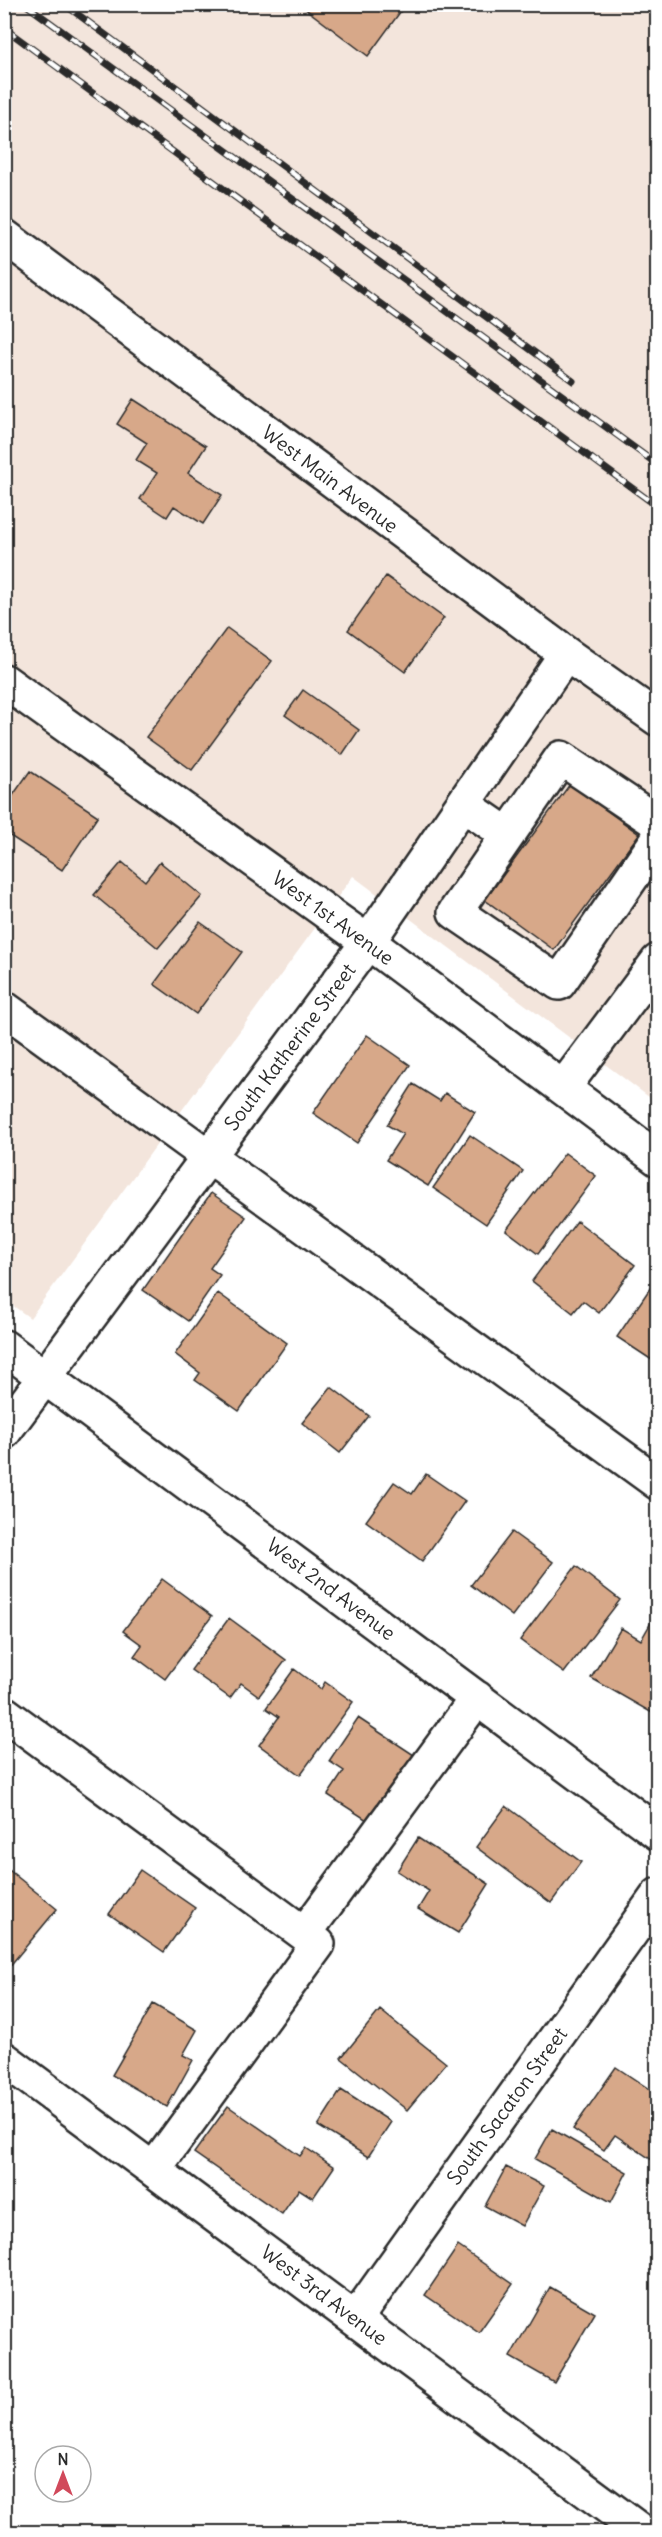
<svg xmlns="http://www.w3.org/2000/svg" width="662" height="2537" font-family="Delius,sans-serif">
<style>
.built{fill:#f3e5dc}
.building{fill:#d7a889;stroke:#2b2b2b;stroke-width:1.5}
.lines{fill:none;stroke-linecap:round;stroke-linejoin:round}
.minor-casing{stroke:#2b2b2b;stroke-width:38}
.minor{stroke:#fff;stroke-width:33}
.rail-casing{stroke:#2b2b2b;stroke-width:7}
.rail{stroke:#fff;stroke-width:4.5;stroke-dasharray:14;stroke-linecap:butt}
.labels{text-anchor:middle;stroke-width:4.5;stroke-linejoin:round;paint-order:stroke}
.street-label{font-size:20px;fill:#2b2b2b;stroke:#fff}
</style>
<rect width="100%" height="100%" fill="#fff"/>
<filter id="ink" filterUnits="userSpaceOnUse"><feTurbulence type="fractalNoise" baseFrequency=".0167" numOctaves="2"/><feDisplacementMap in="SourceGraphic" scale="12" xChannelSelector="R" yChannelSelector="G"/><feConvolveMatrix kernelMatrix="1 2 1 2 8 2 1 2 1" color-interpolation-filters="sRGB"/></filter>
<g filter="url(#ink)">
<!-- built -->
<path class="built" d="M5 5H657V1103L353 876 30 1318 5 1300Z"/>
<!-- building -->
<path class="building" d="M299 4H406L368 56Z
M133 399 206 446 188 473 222 495 203 524 174 506 167 517 140 499 157 473 136 460 147 443 117 424Z
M386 576 444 618 405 672 348 630Z
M227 628 272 661 192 770 146 737Z
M303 690 359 730 342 755 285 715Z
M30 771 98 816 62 870 4 832V808Z
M570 784 639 834 554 950 485 900Z
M122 862 145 881 160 862 202 896 158 948 94 895Z
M200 922 242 952 196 1014 154 984Z
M367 1035 410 1065 357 1143 313 1113Z
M413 1084 440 1101 445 1093 475 1112 428 1186 386 1160 403 1134 387 1125Z
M470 1135 523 1171 486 1224 433 1188Z
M565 1153 596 1176 538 1254 506 1230Z
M211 1193 246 1217 210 1268 220 1275 188 1321 143 1290Z
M577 1221 635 1265 599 1313 583 1301 573 1313 532 1281Z
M657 1278H658V1364L617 1337Z
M218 1293 287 1343 239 1411 195 1380 200 1373 175 1354Z
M331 1387 369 1416 340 1453 302 1423Z
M426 1474 465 1501 422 1561 366 1521 394 1482 412 1494Z
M512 1532 553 1562 512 1616 471 1585Z
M576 1566 620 1600 564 1673 520 1640Z
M162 1579 212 1616 165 1679 134 1656 142 1645 123 1631Z
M656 1614 658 1708 654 1714 591 1678 621 1628 641 1640Z
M229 1618 286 1660 259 1696 241 1683 230 1698 191 1670Z
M294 1669 321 1689 325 1682 353 1702 300 1775 259 1745 279 1717 266 1708Z
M358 1718 414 1755 370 1822 328 1795 344 1771 329 1761Z
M506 1806 581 1862 551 1903 476 1847Z
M418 1838 489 1884 458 1933 418 1909 429 1891 397 1871Z
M4 1866 57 1909 4 1973Z
M140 1870 195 1908 164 1952 109 1914Z
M153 2004 197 2030 183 2055 193 2060 167 2107 112 2075Z
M380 2010 446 2063 407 2110 341 2058Z
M616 2067 658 2095V2164L615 2135 604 2150 573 2129Z
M341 2090 391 2122 368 2157 318 2126Z
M228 2106 300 2156 306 2148 334 2167 313 2198 299 2189 282 2214 194 2153Z
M552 2129 627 2172 611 2202 535 2159Z
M506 2167 544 2186 522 2226 485 2206Z
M458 2246 513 2284 479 2332 425 2295Z
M550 2287 595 2313 554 2382 510 2357Z"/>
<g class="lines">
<defs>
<path id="minor" d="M4 236 566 654 658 719
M4 681 368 942 658 1159
M463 804 508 835
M658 823 561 758 455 912 559 983 658 839
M4 1008 658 1483
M563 1088 658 961
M4 1347 658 1833
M4 1432 368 942 566 654
M4 1713 318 1944 154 2169
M305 1933 477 1698
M4 2059 642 2532
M356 2318 658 1895"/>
</defs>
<!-- minor casing -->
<use href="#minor" class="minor-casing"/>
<!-- minor -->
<use href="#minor" class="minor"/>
<defs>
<path id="rail" d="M25 4 658 465
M64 4 573 381
M4 28 658 507"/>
</defs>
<!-- rail casing -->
<use href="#rail" class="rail-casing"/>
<!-- rail -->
<use href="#rail" class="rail"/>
</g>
</g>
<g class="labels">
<!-- street labels -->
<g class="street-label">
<text transform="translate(330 479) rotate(37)" y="7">West Main Avenue</text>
<text transform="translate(333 918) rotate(36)" y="7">West 1st Avenue</text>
<text transform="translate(290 1047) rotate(-53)" y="7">South Katherine Street</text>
<text transform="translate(331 1589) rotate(37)" y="7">West 2nd Avenue</text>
<text transform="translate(507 2106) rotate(-54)" y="7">South Sacaton Street</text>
<text transform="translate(324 2295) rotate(37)" y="7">West 3rd Avenue</text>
</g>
</g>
<!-- margin -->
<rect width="662" height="2537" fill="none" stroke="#fff" stroke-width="24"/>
<rect x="12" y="12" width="638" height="2513" fill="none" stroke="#2b2b2b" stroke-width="2" filter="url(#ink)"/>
<!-- north arrow -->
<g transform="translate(63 2474)"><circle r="28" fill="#ffffff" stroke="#aaaaaa" stroke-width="1.5"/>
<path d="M0-4.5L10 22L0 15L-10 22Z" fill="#d1495b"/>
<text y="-9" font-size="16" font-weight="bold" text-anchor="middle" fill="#2b2b2b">N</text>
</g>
</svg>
